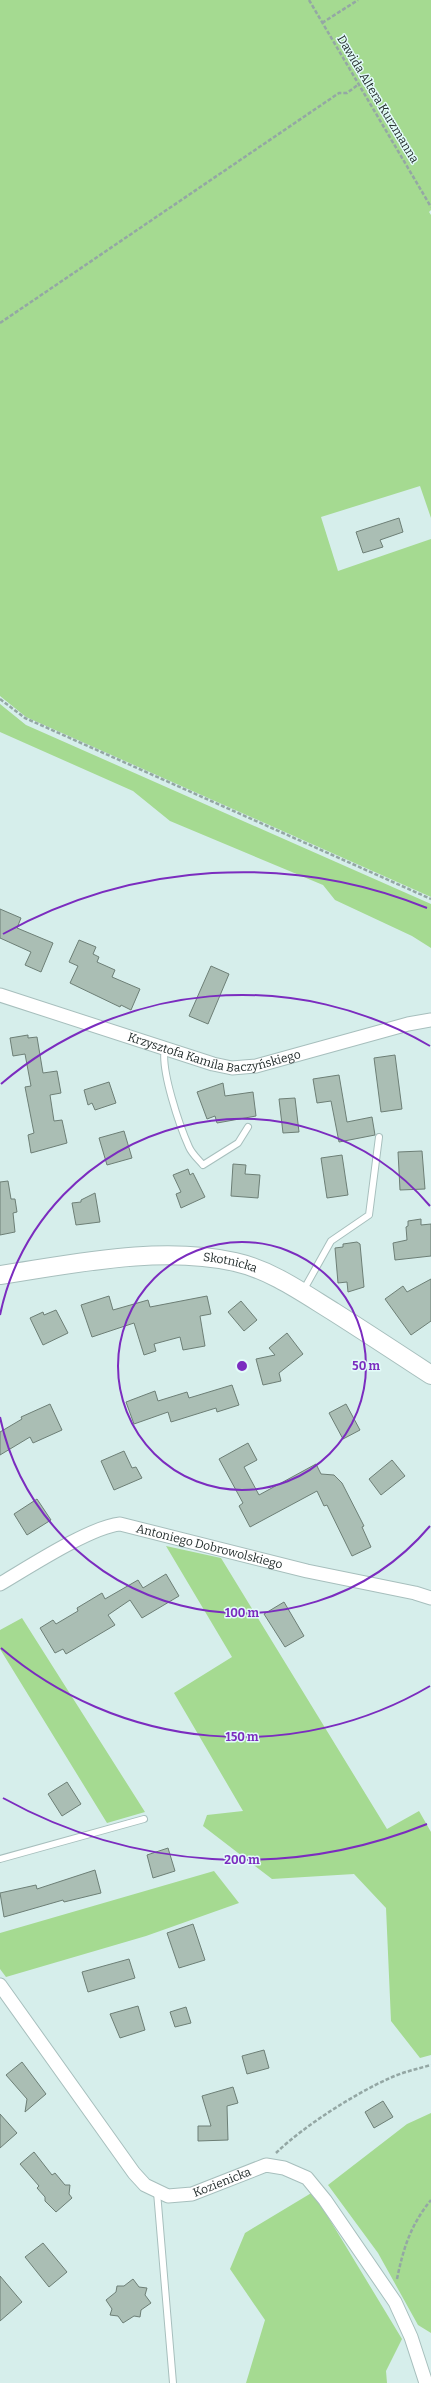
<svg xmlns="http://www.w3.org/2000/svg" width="431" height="2383" font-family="Bitter,serif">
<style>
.green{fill:#a5da91}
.building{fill:#aabeb4;stroke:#6d7f76}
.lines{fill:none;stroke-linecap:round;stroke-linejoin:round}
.service-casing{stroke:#a7bfbd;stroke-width:8}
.minor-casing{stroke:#a7bfbd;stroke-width:15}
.secondary-casing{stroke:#a7bfbd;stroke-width:20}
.path{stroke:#94a7a4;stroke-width:2.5;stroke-dasharray:4 2;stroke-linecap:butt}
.service{stroke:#fff;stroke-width:6}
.minor{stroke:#fff;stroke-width:13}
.secondary{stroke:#fff;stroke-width:18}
.ring{fill:none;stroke:#7b2cbf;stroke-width:2}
.labels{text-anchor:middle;stroke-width:3;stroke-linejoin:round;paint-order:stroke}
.street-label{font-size:12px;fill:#232d2c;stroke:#e3fbf9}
.centre{fill:#7b2cbf;stroke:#e3fbf9;stroke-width:2}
.ring-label{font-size:12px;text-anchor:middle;font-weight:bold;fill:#7b2cbf;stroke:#e3fbf9;stroke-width:3;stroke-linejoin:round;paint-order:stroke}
</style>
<rect width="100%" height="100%" fill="#d6eeeb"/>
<!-- green -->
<path class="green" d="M0 0H431V210L429 212 431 215V518L420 486 321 517 338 571 431 539V897L26 717 0 696Z
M0 704 26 725 431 904V948L412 936 335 900 323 885 170 821 133 791 0 732Z
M166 1546 221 1558 387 1829 419 1811 431 1832V2055L420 2058 391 2021 386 1908 354 1874 272 1879 203 1826 207 1815 243 1811 174 1693 232 1657Z
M22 1618 145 1812 107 1823 0 1649V1630Z
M214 1871 239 1903 146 1936 6 1977 0 1969V1933Z
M431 2113V2333L418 2325 378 2253 328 2185 407 2124Z
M313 2192 402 2339 386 2371 387 2383H246L265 2320 230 2269 245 2233Z"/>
<!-- building -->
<path class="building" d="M399 518 403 532 380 540 383 547 363 553 356 532Z
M0 909 21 918 17 928 53 943 41 972 25 965 31 952 0 938Z
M79 940 96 947 93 954 99 957 97 962 115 970 112 977 140 989 131 1010 121 1005 120 1007 70 983 78 966 69 962Z
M211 966 229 974 208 1024 189 1016Z
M28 1035V1038L37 1037 43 1073 57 1071 61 1093 50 1095 54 1121 62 1120 67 1143 31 1153 28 1135 34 1133 25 1087 31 1086 25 1054 13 1056 10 1038Z
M395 1055 402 1109 381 1112 374 1058Z
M339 1075 347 1122 372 1117 375 1135 339 1142 331 1101 317 1103 313 1079Z
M109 1082 116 1103 95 1110 92 1103 88 1105 84 1090Z
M223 1083 225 1096 253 1092 256 1116 217 1123 215 1116 207 1119 197 1092Z
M295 1098 299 1132 283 1133 279 1099Z
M124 1131 132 1158 107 1165 99 1138Z
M422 1151 425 1189 400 1190 398 1152Z
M342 1155 348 1195 327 1198 321 1158Z
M233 1164 246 1165 245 1174 260 1175 258 1198 231 1196Z
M188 1169 190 1175 193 1173 205 1197 181 1208 176 1194 181 1192 173 1175Z
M8 1181 11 1199H15L17 1212 13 1213 15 1232 0 1235V1182Z
M95 1193 100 1222 76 1225 72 1203 81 1202V1200Z
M421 1219V1225L431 1224V1256L395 1260 393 1243 407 1240 406 1227 408 1226V1221Z
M357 1242 360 1244 364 1287 348 1292 347 1282 338 1283 335 1248 343 1247V1244Z
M431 1279V1321L411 1335 385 1299 403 1286 407 1292Z
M109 1296 113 1310 148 1300 150 1307 207 1296 211 1314 200 1316 205 1346 183 1350 180 1337 154 1344 156 1351 144 1355 134 1323 92 1337 81 1305Z
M241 1301 257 1320 244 1331 228 1312Z
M56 1310 68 1333 43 1345 30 1318 43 1312 44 1315Z
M287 1333 303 1354 279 1373 281 1381 263 1385 256 1359 275 1355 269 1348Z
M232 1385 239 1405 217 1412 216 1408 171 1422 168 1412 134 1424 126 1402 155 1391 158 1401 187 1392 189 1398Z
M50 1404 62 1430 33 1443 30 1437 0 1455V1432L22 1419 21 1417Z
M346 1404 360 1430 343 1439 329 1413Z
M248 1443 257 1460 244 1467 259 1495 316 1464 321 1474 334 1475 342 1483 364 1526 362 1527 371 1547 352 1556 327 1505 324 1506 317 1491 250 1527 239 1506 243 1503 219 1459Z
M124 1451 132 1468 136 1467 142 1478 114 1490 101 1461Z
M392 1460 405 1476 381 1495 369 1479Z
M37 1499 51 1520 27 1535 14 1514Z
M166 1574 179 1596 142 1618 130 1600 108 1615 115 1625 66 1654 63 1649 55 1653 40 1628 53 1620 56 1624 78 1611 77 1608 102 1593 105 1599 138 1580 143 1588Z
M284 1602 304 1636 285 1647 264 1614Z
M67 1782 81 1804 62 1816 48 1794Z
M168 1848 175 1871 153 1878 147 1855Z
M95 1870 101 1893 64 1902 63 1900 4 1917 0 1893 36 1885 37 1889Z
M193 1924 205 1960 179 1968 167 1933Z
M129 1959 135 1978 88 1992 82 1972Z
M138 2006 145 2030 120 2038 110 2014Z
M186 2007 191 2023 175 2027 170 2012Z
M264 2050 269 2068 247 2074 242 2056Z
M22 2062 46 2094 25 2112 27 2099 6 2075Z
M233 2087 238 2103 227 2106 228 2140 198 2141V2126H211L202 2096Z
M383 2101 393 2117 374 2128 365 2112Z
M0 2114 17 2133 0 2148Z
M34 2152 52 2175 55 2173 65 2185H70L69 2194 72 2198 56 2212 45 2201V2197L37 2188 39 2186 20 2164Z
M43 2243 67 2272 49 2287 25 2257Z
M0 2276 22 2302 0 2321Z
M133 2279 139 2287 147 2288 145 2295 151 2303 141 2310 140 2317 134 2316 123 2323 118 2316 110 2315 112 2309 106 2300 116 2292 117 2286H124Z"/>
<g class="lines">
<defs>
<path id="service" d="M165 1048C160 1069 180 1127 189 1147 192 1154 198 1159 203 1165L238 1143 248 1127
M303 1291 331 1241 369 1215 379 1137
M0 1859 144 1819
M157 2192 173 2383"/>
<g id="minor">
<path id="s1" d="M0 995 213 1064 232 1068 256 1066 408 1024 431 1020"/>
<path id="s2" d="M0 1584C29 1567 90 1527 120 1524L307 1571 415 1593 431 1598"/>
<path id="s3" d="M0 1985 134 2173 145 2185 168 2196 192 2194 266 2165 284 2168 307 2178 325 2200 395 2302 411 2337 426 2383"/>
</g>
<g id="secondary">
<path id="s4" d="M0 1275C74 1264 160 1245 235 1262 271 1270 303 1293 334 1312 367 1333 399 1354 431 1375"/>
</g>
</defs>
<!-- service casing -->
<use href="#service" class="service-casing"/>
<!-- minor casing -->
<use href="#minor" class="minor-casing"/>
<!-- secondary casing -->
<use href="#secondary" class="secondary-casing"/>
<!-- path -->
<path class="path" d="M309 0 431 207
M322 23 358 0
M0 323 339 93H347L359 84
M0 699 25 718 431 899
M276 2153C304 2126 354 2094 390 2078 403 2072 417 2069 431 2065
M397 2279C403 2249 411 2224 431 2200"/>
<!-- service -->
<use href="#service" class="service"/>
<!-- minor -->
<use href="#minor" class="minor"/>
<!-- secondary -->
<use href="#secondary" class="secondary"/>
</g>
<!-- distance rings -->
<g class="ring">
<circle cx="242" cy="1366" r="124"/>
<path d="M430 1526A247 247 0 0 1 0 1417M0 1315A247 247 0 0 1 430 1206"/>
<path d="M430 1686A371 371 0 0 1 1 1648M1 1084A371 371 0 0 1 430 1046"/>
<path d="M427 1824A494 494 0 0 1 3 1798M3 934A494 494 0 0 1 427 908"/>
</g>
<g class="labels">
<!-- street labels -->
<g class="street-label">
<text transform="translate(378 99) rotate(59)" y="4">Dawida Altera Kurzmanna</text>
<text dy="4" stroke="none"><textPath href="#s1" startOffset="224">Krzysztofa Kamila Baczyńskiego</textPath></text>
<text dy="4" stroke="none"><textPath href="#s4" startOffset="232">Skotnicka</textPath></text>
<text dy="4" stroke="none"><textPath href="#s2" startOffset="227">Antoniego Dobrowolskiego</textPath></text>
<text dy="4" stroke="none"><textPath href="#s3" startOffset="329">Kozienicka</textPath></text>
</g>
</g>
<circle cx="242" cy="1366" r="6" class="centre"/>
<g class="ring-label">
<text x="366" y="1370">50 m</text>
<text x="242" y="1617">100 m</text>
<text x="242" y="1741">150 m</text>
<text x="242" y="1864">200 m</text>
</g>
</svg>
